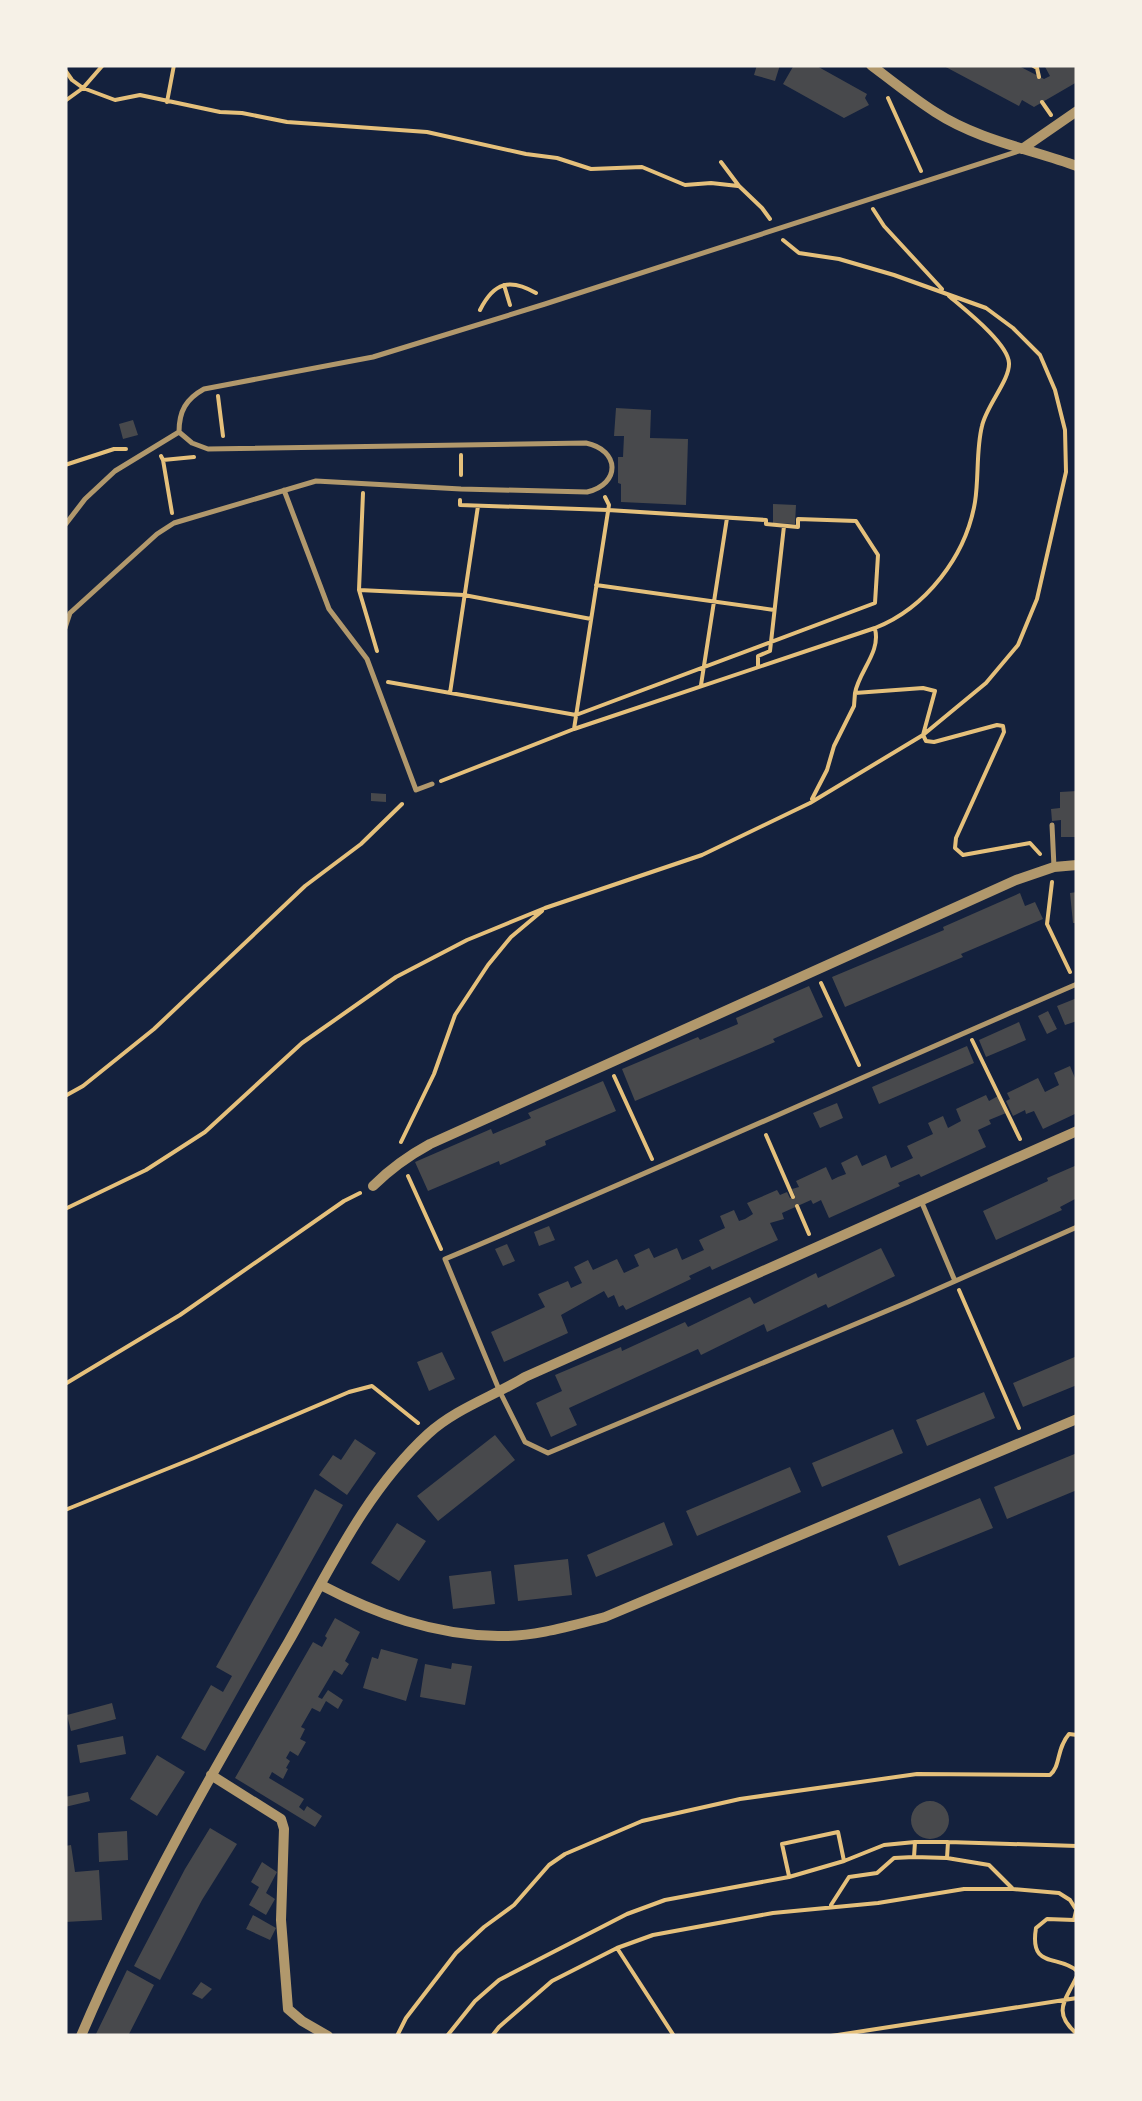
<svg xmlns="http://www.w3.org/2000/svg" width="1142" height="2101" font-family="'Open Sans',sans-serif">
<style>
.building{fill:#48494c}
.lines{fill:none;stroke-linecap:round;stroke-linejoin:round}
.path{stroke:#e5c07b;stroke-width:4}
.service{stroke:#b1986c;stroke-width:5}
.minor{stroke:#b1986c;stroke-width:10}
</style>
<rect width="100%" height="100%" fill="#14213d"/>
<!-- building -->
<path class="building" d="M757 65H780L775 81 754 75Z
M794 65H815L867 94 865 98 869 105 844 118 783 84Z
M942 65H1017L1044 79 1050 76 1044 65H1077V82L1034 107 1022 100 1019 106Z
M616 408 651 410 650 438 688 439 686 505 621 502V484L618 483V457H623L624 436H614Z
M133 420 138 435 123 439 119 424Z
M773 504 796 505 795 524 773 523Z
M1077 791V837H1061V820L1052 821 1051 809 1060 808V792Z
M371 793 386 794V802L371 801Z
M1077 892V923H1073L1070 893Z
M1020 893 1025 906 1035 902 1043 919 961 954 963 957 845 1007 832 977 944 930 943 927Z
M809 986 823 1017 773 1039 775 1042 635 1101 622 1069 698 1037 700 1040 738 1024 736 1018Z
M1077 998V1021L1065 1025 1057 1006Z
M1048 1011 1057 1029 1047 1034 1038 1016Z
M1019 1022 1026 1040 986 1057 979 1040Z
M967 1046 974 1063 879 1104 872 1087Z
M1070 1066 1075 1078 1077 1077V1113L1043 1129 1034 1111 1026 1114 1025 1110 1013 1116 1006 1101 1010 1099 1007 1093 1038 1078 1045 1092 1059 1085 1054 1073Z
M603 1081 616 1111 545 1141 546 1145 500 1165 499 1161 428 1191 415 1162 491 1129 493 1134 531 1118 528 1113Z
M986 1095 989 1101 998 1096 1006 1113 989 1120 991 1124 978 1130 986 1147 921 1177 919 1174 898 1183 900 1186 829 1218 821 1200 813 1204 811 1200 782 1213 784 1219 770 1223 778 1240 712 1270 710 1266 689 1276 691 1279 626 1310 623 1305 619 1307 614 1295 608 1298 604 1291 561 1315 568 1333 504 1362 491 1332 545 1307 538 1294 568 1281 571 1288 582 1283 574 1267 588 1260 593 1270 617 1259 624 1273 639 1266 634 1255 649 1248 654 1258 677 1248 682 1260 704 1250 699 1240 725 1228 720 1216 734 1210 739 1221 745 1219 753 1214 747 1203 777 1190 780 1195 787 1192 790 1198 793 1197 795 1196 792 1189 799 1187 796 1181 826 1167 832 1180 838 1177 846 1174 841 1163 857 1155 862 1166 886 1155 891 1168 913 1158 907 1146 933 1134 928 1123 943 1116 948 1128 961 1121 956 1109Z
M837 1103 843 1118 820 1128 813 1113Z
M1077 1165V1198L1060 1207 1062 1210 996 1240 983 1211 1048 1181 1047 1178Z
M549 1226 555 1240 539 1246 534 1232Z
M507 1244 515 1261 503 1266 495 1249Z
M881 1248 895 1276 828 1308 826 1304 767 1332 764 1324 701 1355 698 1349 569 1408 577 1425 551 1437 536 1403 562 1391 555 1375 621 1347 622 1351 685 1322 688 1327 750 1297 754 1304 816 1273 818 1278Z
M442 1352 455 1379 429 1391 417 1362Z
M1077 1356V1385L1023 1407 1013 1383Z
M984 1392 995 1418 927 1446 916 1420Z
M893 1429 903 1453 822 1487 812 1463Z
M495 1435 515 1460 438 1521 417 1496Z
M355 1439 376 1453 347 1495 319 1475 333 1455 341 1460Z
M1077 1453V1490L1007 1519 994 1487Z
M790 1467 801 1492 697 1536 686 1511Z
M315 1489 343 1505 205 1751 181 1738 211 1685 223 1692 232 1676 216 1667Z
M980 1498 993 1528 899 1566 887 1536Z
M664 1522 673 1545 596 1577 587 1555Z
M397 1523 426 1541 399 1581 371 1563Z
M568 1559 572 1595 518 1601 514 1565Z
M491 1571 495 1604 453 1609 449 1576Z
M335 1618 360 1632 345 1661 349 1664 342 1675 334 1670 318 1697 322 1699 328 1690 343 1700 338 1709 326 1701 320 1712 312 1708 301 1727 305 1729 300 1739 306 1742 298 1756 290 1751 286 1758 290 1761 286 1768 288 1769 283 1779 272 1772 269 1778 304 1799 299 1807 304 1811 307 1806 322 1816 315 1827 235 1778 313 1642 322 1647 327 1638 325 1636Z
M381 1649 418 1659 406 1701 363 1688 372 1657 378 1659Z
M452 1663 472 1666 465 1705 420 1697 425 1664 451 1669Z
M112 1703 116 1719 71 1731 67 1715Z
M123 1736 126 1754 80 1763 77 1745Z
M157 1755 185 1772 157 1816 130 1799Z
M88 1792 90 1801 65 1807V1797Z
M911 1820a19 19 0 1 1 38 0a19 19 0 1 1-38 0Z
M210 1828 237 1844 202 1900 160 1980 134 1966 185 1869Z
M127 1831 128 1860 99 1862 98 1833Z
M71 1845 75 1872 99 1870 102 1920 65 1922V1846Z
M262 1862 277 1872 266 1893 275 1899 266 1915 249 1905 259 1887 251 1882Z
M253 1915 276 1928 270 1940 246 1929Z
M127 1970 154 1985 128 2036H95Z
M201 1982 212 1989 202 1999 192 1994Z"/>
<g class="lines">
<!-- path -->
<path class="path" d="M1032 65 1037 68 1039 77
M65 70 72 80 83 88 115 100 140 95 220 112 242 113 287 122 427 132 526 154 557 158 591 169 642 167 685 185 711 183 738 186
M888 98 921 171
M65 101 83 88 103 65
M167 102 174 65
M1042 102 1051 115
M721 162 739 186 762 208 770 219
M873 209 884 226 942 289
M504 285 510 305
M480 310C494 282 510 278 536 293
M218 396 223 436
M161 456 163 460 194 457
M163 460 172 513
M65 465 114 449H126
M461 475V455
M363 493 359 590 377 651
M596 585 774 610
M359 590 464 595 591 619
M875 629C881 652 859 671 855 693L923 688 935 691 923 735
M758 666V656L770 651 784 526
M388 682 576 715 875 603 878 555 856 521 798 519V527L766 524V520L608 510 460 505V500
M701 685 727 518
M450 693 478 506
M574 729 609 505 605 497
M923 735 926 741 934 742 997 725 1003 726 1004 732 956 838 955 848 963 855 1030 843 1040 854
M441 781 574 729 875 628C926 608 966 556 975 502 979 477 976 450 982 426 986 406 1010 380 1009 363 1008 343 964 309 949 296
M812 799 827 770 834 746 854 706 855 693
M1052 882 1047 924 1070 972
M821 983 859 1065
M972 1040 1020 1139
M614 1076 652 1159
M65 1096 83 1086 154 1029 305 886 361 844 402 804
M766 1135 793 1197
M401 1142 434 1074 455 1015 488 965 511 937 542 911
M408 1176 441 1249
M797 1206 809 1234
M65 1209 146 1170 205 1132 302 1043 396 977 467 940 545 908 702 855 810 803 923 735 986 683 1018 645 1037 599 1066 472 1065 430 1055 390 1040 355 1013 328 986 308 894 275 839 259 799 253 783 240
M959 1290 1019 1428
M65 1384 180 1315 344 1201 360 1193
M65 1510 194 1458 349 1392 372 1386 418 1423
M915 1842 914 1857 947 1858 948 1842
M947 1858 989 1865 1012 1888
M789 1876 782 1844 838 1832 844 1861
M831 1905 849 1877 877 1873 894 1858 914 1857
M1076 1911 1074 1920 1047 1919 1036 1928C1029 1970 1059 1954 1077 1971
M617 1948 674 2036
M1077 1976C1066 2000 1051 2012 1077 2034
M397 2036 406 2018 456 1953 484 1927 514 1905 549 1865 565 1854 642 1821 740 1799 917 1774 1050 1775C1061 1766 1056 1749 1069 1734L1077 1735
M447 2036 475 2001 499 1980 627 1914 665 1900 789 1877 844 1861 884 1845 915 1842H948L1077 1846
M492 2036 499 2027 552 1981 617 1948 653 1935 773 1913 878 1903 964 1889H1013L1059 1893 1070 1900 1077 1911
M831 2036 1077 1998"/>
<!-- service -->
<path class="service" d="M179 432C179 411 186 399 204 389L373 357 545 304 1022 150
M284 490 329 609 367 659 416 790 432 784
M65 525 85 499 115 471 179 432
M65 628 70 613 157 534 174 523 316 481 461 489 587 492C621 484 620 450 586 443L208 449 192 443 179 432
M1052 825 1054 867
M1077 984C866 1075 657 1170 445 1259L500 1392 525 1442 548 1453 908 1302 1077 1227
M922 1203 955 1281"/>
<!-- minor -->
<path class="minor" d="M871 65C892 81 913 98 935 112 978 140 1030 149 1077 166
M1022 149 1077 111
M373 1186C391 1168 408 1156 430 1144L1016 880 1054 867 1077 865
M321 1585C376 1614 434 1635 498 1636 534 1637 570 1626 605 1617L1077 1419
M211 1775 281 1819 284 1829 281 1920 288 2009 302 2021 328 2036
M81 2036C139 1899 214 1769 289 1641 330 1569 366 1491 428 1434 455 1409 494 1396 525 1377L1077 1131"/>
</g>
<!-- border -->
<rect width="1142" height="2101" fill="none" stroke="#f6f1e7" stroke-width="135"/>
</svg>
